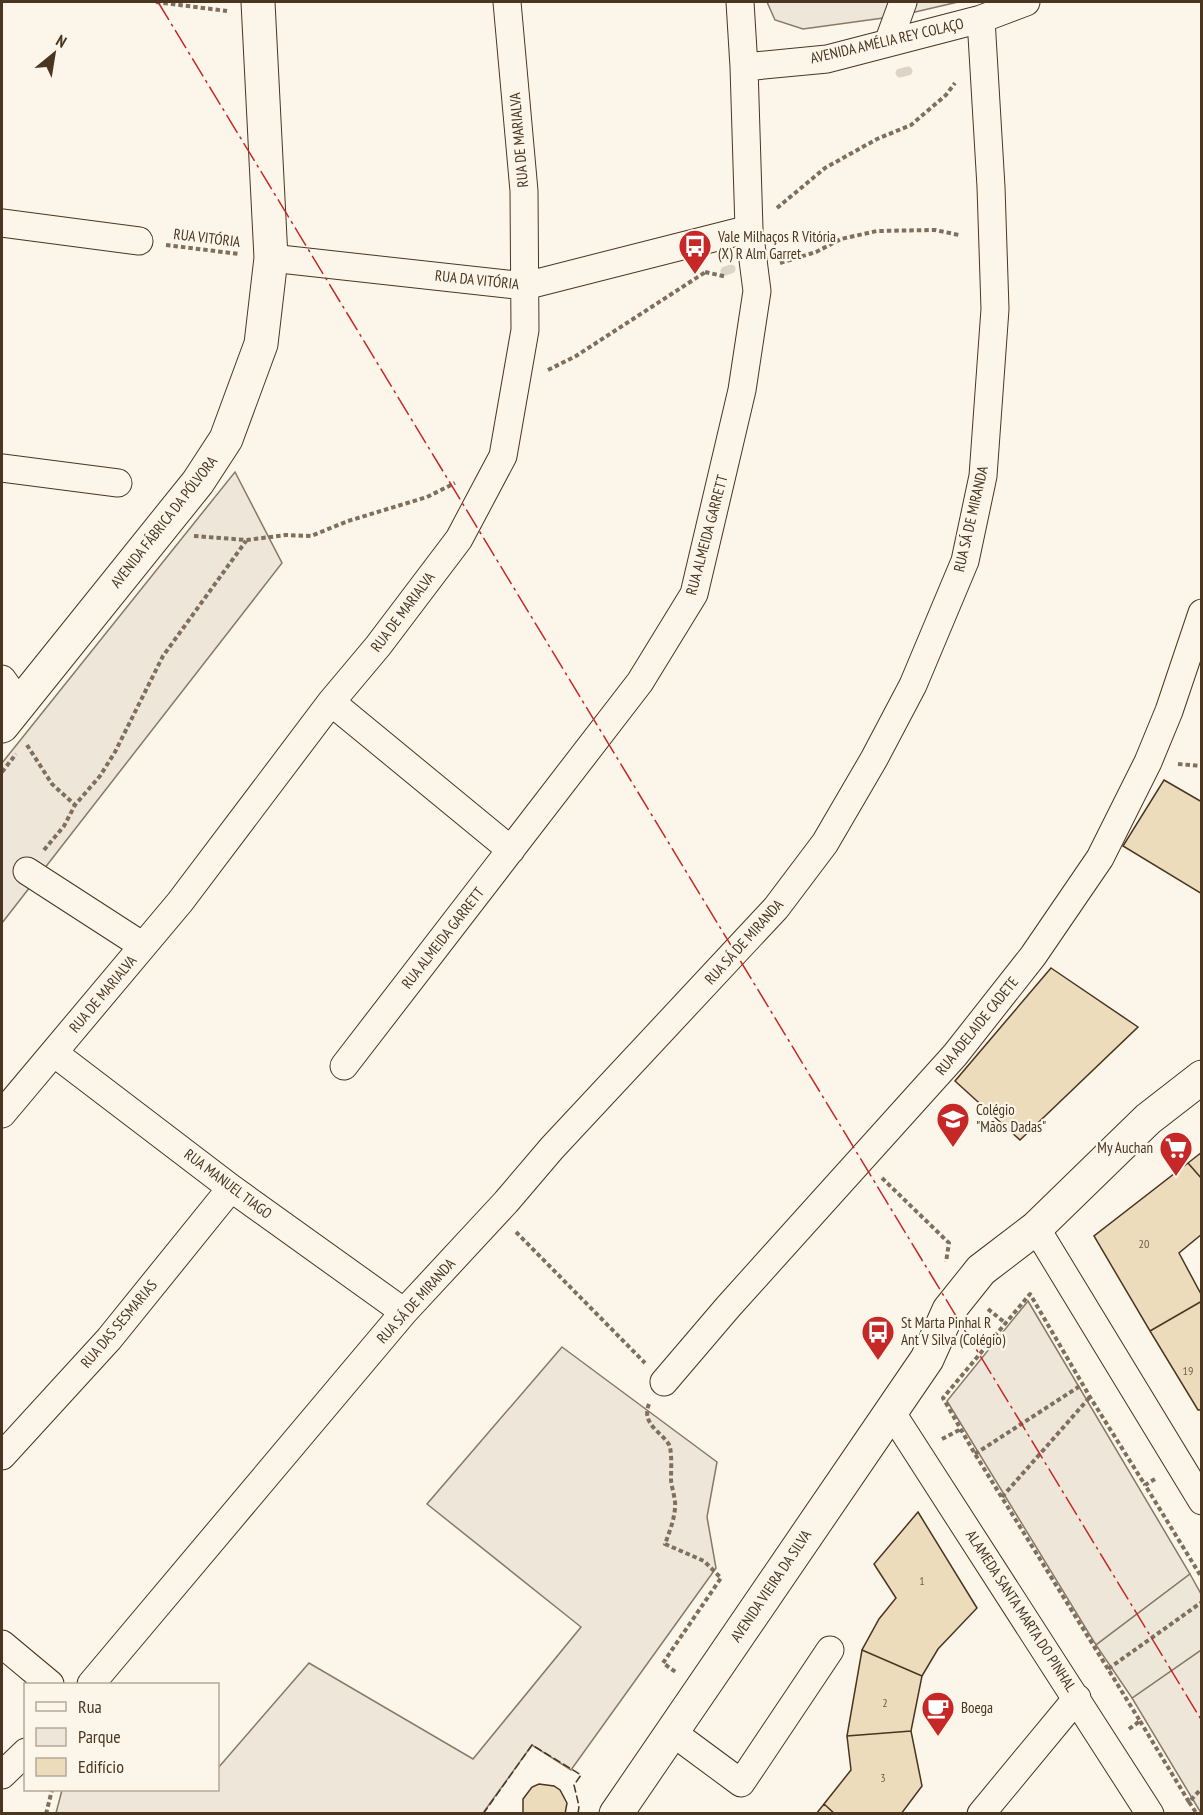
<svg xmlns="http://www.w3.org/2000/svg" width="1203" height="1815" font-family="'PT Sans Narrow',sans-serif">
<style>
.green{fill:#ede6d9;stroke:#887966;stroke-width:1.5}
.parking{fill:#ede7d9;stroke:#887966;stroke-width:1.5}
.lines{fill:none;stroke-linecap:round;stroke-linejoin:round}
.stream{stroke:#dcd4c6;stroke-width:9}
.building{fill:#ecdcbc;stroke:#4a3520;stroke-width:1.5}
.street-casing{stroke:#4a3520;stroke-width:29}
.secondary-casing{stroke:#4a3520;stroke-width:35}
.path{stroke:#7f6f5c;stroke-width:4;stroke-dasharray:4.5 3;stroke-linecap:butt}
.street{stroke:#fbf6e9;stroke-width:27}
.secondary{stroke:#fbf6e9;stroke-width:33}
.fence{stroke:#4a3520;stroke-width:1.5;stroke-dasharray:8 3;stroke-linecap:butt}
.power{stroke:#c62828;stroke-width:1.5;stroke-dasharray:21 4.5 3 4.5;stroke-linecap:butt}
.labels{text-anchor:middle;stroke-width:4.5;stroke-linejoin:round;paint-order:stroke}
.number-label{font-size:12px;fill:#725f47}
.street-label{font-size:15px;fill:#4a3520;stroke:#fbf6e9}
.poi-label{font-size:15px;fill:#4a3520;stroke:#fbf6e9;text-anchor:start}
</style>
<rect width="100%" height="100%" fill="#fbf6e9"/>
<!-- green -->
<path class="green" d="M767 2H958L898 16 803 29 775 20Z
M235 472 282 563 2 923V763Z
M1028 1301 1190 1574 1096 1645 947 1401Z
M562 1347 717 1462 707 1517 716 1568 571 1770 532 1745 483 1813H56L62 1790H218V1768L309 1663 473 1759 581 1627 427 1504Z
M1201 1650V1813L1132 1698Z"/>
<!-- parking -->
<path class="parking" d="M1190 1574 1201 1594V1650L1132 1698 1096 1645Z"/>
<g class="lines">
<!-- stream -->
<path class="stream" d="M900 73 908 71
M725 271 731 269"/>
</g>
<!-- building -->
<path class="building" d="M1164 780 1202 802V894L1123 846Z
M1051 968 1138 1027 1020 1140 955 1081Z
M1202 1152V1179L1188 1163Z
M1188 1163 1202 1179V1234L1179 1253 1202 1296V1301L1150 1331 1094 1236Z
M1202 1301V1410H1198L1150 1331Z
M918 1512 977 1608 938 1649 922 1676 862 1650 879 1619 896 1598 874 1564Z
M862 1650 922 1676 911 1731 847 1736Z
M911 1731 922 1786 901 1814H835L824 1804 851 1770 847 1736Z
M539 1784 554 1786 560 1790 567 1803 565 1814H523V1799L532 1787Z
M824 1804 835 1814H816Z"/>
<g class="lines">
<defs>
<path id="street" d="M888 43 903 2
M744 67 827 59 981 19 1026 2
M2 223 139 241
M271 258 525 286 749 229
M2 468 118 483
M2 679 20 704
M331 702 511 850
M27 871 143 946
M54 1053 231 1188 404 1312
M344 1066 640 682 694 594 742 390 757 291 749 229 744 67 740 2
M2 1114 180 902 331 702 378 646 459 539 503 456 525 330 524 191 507 2
M1036 1228 1202 1501
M664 1382 728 1307 955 1055 1033 956 1100 858 1148 762 1169 711 1202 613
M890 1410 1150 1814
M2 1456 109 1339 231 1188
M2 1644 50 1684
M91 1684 404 1312 506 1202 552 1148 776 908 825 843 874 759 913 685 965 561 983 476 995 309 991 187 981 19
M672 1732 741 1783 830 1650
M2 1775 26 1752
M981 1814 1077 1698"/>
<path id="secondary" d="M2 726 198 482 226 439 261 344 271 258 258 2
M616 1814 927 1359 949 1310 981 1270 1036 1228 1148 1119 1202 1077"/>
</defs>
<!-- street casing -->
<use href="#street" class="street-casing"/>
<!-- secondary casing -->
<use href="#secondary" class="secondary-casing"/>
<!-- path -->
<path class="path" d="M156 2 227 11
M777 208 825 168 877 139 911 125 946 95 955 83
M166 245 239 254
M780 263 816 252 841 239 877 231 935 230 959 235
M705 272 727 277
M548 370 576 356 707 271
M194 536 247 540 286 535 311 536 348 521 427 497 455 483
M27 745 52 784 75 805
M1178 764 1202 766
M2 772 16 754
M44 850 64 826 75 805 100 776 115 752 163 656 246 541
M882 1178 949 1243 946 1262
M516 1232 645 1363
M988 1309 1004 1322
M649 1404C640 1426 666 1434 670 1447 672 1458 671 1470 671 1480 672 1490 676 1499 675 1508 674 1521 669 1533 665 1544L704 1561 721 1578 663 1663 677 1673
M942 1439 961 1429
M975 1454 1083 1384
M1155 1479 1145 1485 1202 1578
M1002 1497 1090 1397
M1108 1669 975 1454 943 1398 1030 1294 1090 1397 1145 1485
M1140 1721 1189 1802 1202 1788
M1129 1729 1140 1721 1108 1669 1202 1602
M1189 1802 1197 1814
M46 1814 52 1790"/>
<!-- street -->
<use href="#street" class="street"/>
<!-- secondary -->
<use href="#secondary" class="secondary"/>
<!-- fence -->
<path class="fence" d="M483 1814 532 1745 581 1775 574 1785 579 1806 578 1814"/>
<!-- power -->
<path class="power" d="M158 2 1202 1721"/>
</g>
<!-- icons -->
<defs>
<symbol id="bus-pin" viewBox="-11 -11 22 30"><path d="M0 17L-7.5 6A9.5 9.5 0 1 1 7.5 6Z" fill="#c62828" stroke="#fbf6e9"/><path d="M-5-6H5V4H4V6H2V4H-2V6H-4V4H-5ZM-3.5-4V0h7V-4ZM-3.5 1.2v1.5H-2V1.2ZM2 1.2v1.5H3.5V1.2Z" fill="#fff"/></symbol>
<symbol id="school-pin" viewBox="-11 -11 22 30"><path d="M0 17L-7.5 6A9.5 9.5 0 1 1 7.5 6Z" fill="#c62828" stroke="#fbf6e9"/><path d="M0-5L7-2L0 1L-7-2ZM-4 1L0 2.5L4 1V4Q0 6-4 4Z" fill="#fff"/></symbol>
<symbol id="supermarket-pin" viewBox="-11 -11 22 30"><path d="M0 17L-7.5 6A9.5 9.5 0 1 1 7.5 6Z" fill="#c62828" stroke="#fbf6e9"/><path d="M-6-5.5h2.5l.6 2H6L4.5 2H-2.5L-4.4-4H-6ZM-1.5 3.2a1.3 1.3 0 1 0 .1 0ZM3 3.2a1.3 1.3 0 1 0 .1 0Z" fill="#fff"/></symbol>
<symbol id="cafe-pin" viewBox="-11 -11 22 30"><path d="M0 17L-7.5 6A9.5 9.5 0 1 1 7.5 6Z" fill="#c62828" stroke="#fbf6e9"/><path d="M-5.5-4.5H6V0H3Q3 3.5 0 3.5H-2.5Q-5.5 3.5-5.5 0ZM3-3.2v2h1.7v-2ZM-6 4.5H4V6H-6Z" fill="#fff"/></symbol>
</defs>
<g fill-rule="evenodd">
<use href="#bus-pin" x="676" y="227" width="38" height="52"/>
<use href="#school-pin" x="934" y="1100" width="38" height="52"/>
<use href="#supermarket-pin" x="1157" y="1129" width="38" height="52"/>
<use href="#bus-pin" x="859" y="1313" width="38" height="52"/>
<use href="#cafe-pin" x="919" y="1689" width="38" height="52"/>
</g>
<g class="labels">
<!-- number labels -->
<g class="number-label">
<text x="1144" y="1248">20</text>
<text x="1188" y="1375">19</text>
<text x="922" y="1585">1</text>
<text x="885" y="1707">2</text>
<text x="883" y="1782">3</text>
</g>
<!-- street labels -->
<g class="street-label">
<text transform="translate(887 41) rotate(-13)" y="5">AVENIDA AMÉLIA REY COLAÇO</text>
<text transform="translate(519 140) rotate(-95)" y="5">RUA DE MARIALVA</text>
<text transform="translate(207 238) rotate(7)" y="5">RUA VITÓRIA</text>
<text transform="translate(477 280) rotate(6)" y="5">RUA DA VITÓRIA</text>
<text transform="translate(971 519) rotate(-77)" y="5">RUA SÁ DE MIRANDA</text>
<text transform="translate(164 522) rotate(-52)" y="5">AVENIDA FÁBRICA DA PÓLVORA</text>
<text transform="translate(707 535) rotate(-75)" y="5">RUA ALMEIDA GARRETT</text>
<text transform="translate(403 612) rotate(-53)" y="5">RUA DE MARIALVA</text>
<text transform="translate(443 938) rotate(-52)" y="5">RUA ALMEIDA GARRETT</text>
<text transform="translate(744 942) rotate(-48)" y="5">RUA SÁ DE MIRANDA</text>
<text transform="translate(103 994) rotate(-50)" y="5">RUA DE MARIALVA</text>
<text transform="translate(977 1026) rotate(-51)" y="5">RUA ADELAIDE CADETE</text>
<text transform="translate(228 1184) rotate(37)" y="5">RUA MANUEL TIAGO</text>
<text transform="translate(416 1301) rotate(-48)" y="5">RUA SÁ DE MIRANDA</text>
<text transform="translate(119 1324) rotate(-50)" y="5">RUA DAS SESMARIAS</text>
<text transform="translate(771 1586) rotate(-56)" y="5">AVENIDA VIEIRA DA SILVA</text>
<text transform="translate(1021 1611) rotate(57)" y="5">ALAMEDA SANTA MARTA DO PINHAL</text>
</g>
<!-- poi labels -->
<g class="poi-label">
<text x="718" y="242">Vale Milhaços R Vitória<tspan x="718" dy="17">(X) R Alm Garret</tspan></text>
<text x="976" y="1115">Colégio<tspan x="976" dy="17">"Mãos Dadas"</tspan></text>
<text x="1153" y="1153" text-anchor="end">My Auchan</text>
<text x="901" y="1328">St Marta Pinhal R<tspan x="901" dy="17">Ant V Silva (Colégio)</tspan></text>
<text x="961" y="1713">Boega</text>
</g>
</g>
<!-- border -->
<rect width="1203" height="1815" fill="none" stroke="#4a3520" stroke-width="6"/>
<!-- legend -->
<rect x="24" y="1683" width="195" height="108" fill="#fbf6e9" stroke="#b4a999" stroke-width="1.5"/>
<rect x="36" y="1702" width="30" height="9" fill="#fbf6e9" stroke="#b4a999" stroke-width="1.5"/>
<text x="78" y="1713" font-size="18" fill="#4a3520">Rua</text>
<rect x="36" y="1728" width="30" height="18" fill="#ede6d9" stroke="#b4a999" stroke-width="1.5"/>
<text x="78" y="1743" font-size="18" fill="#4a3520">Parque</text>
<rect x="36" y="1758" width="30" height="18" fill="#ecdcbc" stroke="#b4a999" stroke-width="1.5"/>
<text x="78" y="1773" font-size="18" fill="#4a3520">Edifício</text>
<!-- north arrow -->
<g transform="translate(54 54) rotate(30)" stroke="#fbf6e9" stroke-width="4.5" paint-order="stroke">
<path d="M0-4.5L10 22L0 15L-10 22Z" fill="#4a3520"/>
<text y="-9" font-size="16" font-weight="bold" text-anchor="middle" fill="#4a3520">N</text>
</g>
</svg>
